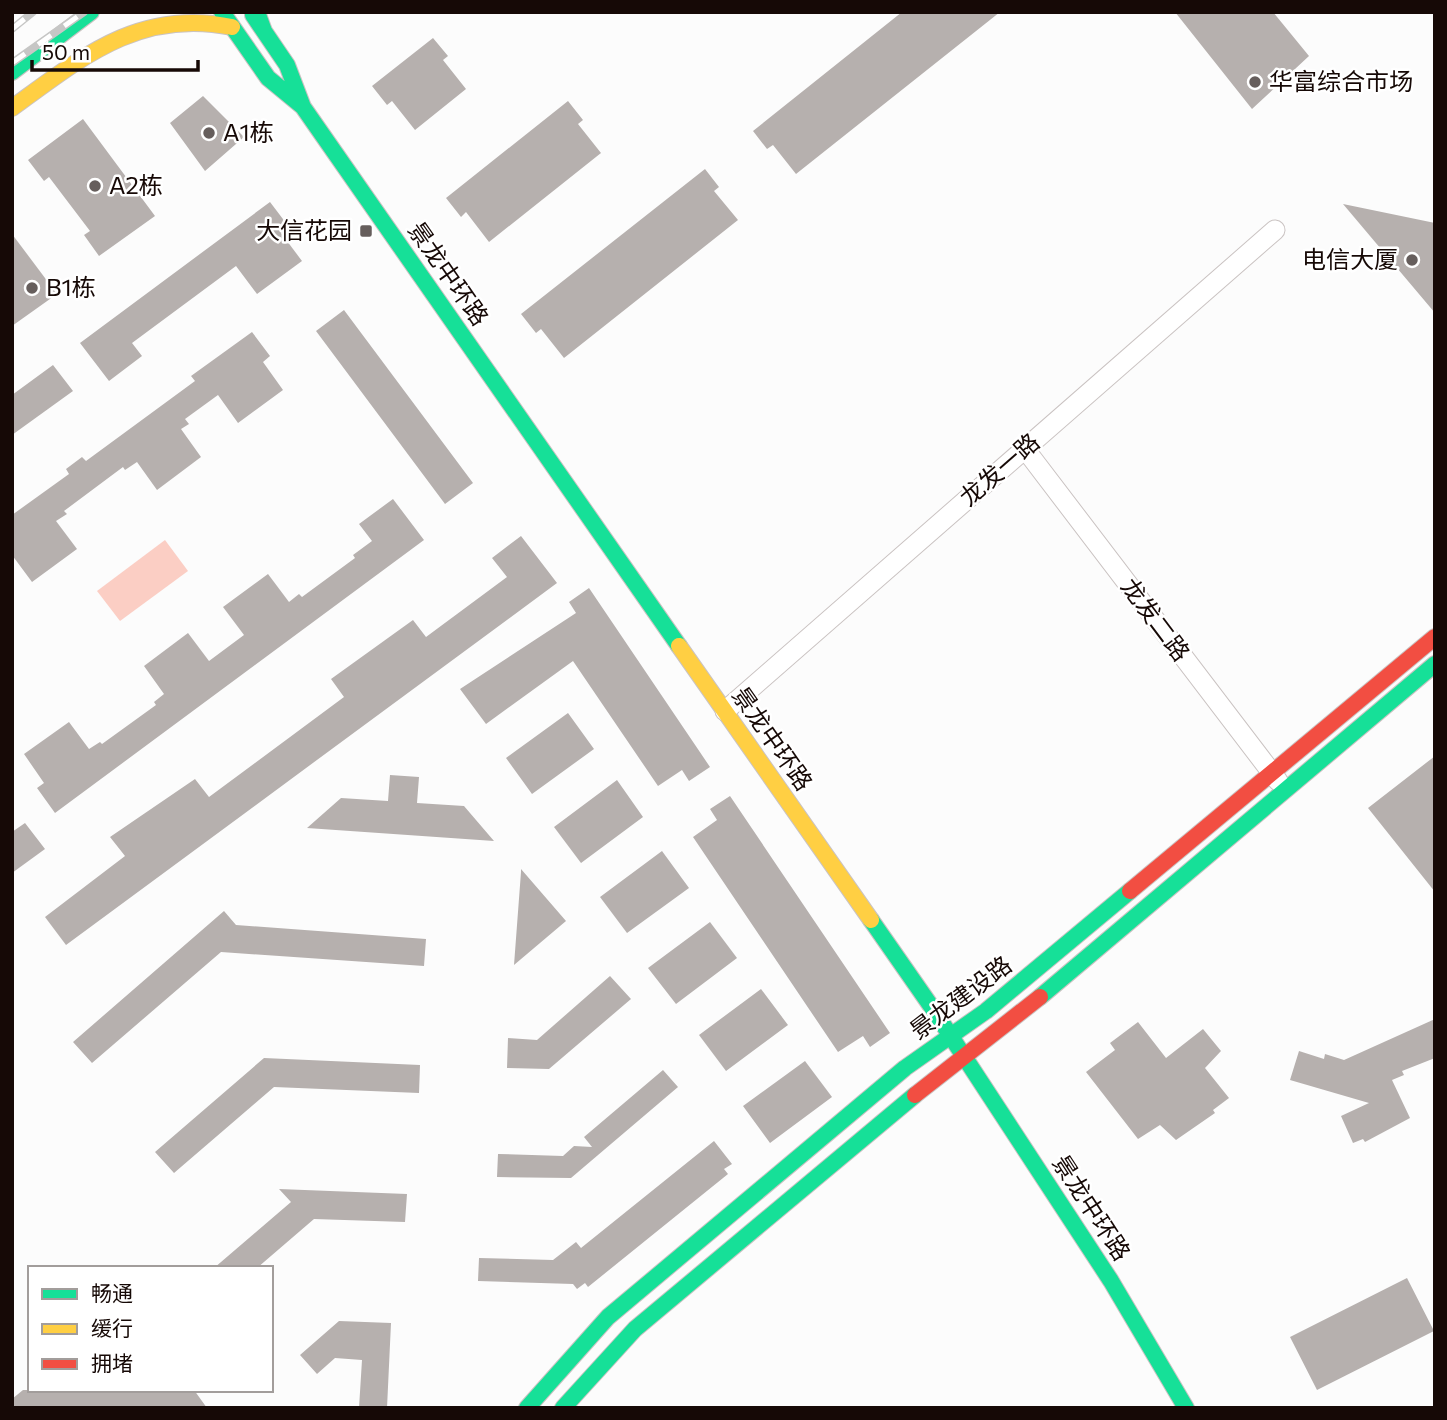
<svg xmlns="http://www.w3.org/2000/svg" width="1447" height="1420" font-family="Commissioner,'Noto Sans SC',sans-serif">
<style>
.water{fill:#fbcec4}
.building{fill:#b6b0ae}
.lines{fill:none;stroke-linecap:round;stroke-linejoin:round}
.street-casing{stroke:#cac3c2;stroke-width:21}
.fast-casing{stroke:#cac3c2;stroke-width:18}
.slow-casing{stroke:#cac3c2;stroke-width:18}
.jam-casing{stroke:#cac3c2;stroke-width:18}
.street{stroke:#fff;stroke-width:19}
.fast{stroke:#16e098;stroke-width:16}
.slow{stroke:#ffcf43;stroke-width:16}
.jam{stroke:#f24e42;stroke-width:16}
.rail-casing{stroke:#c6c6c5;stroke-width:8}
.rail{stroke:#fff;stroke-width:5;stroke-dasharray:16;stroke-linecap:butt}
.poi-dot{fill:#665e5c;stroke:#fff;stroke-width:2.5}
.labels{text-anchor:middle;stroke-width:5;stroke-linejoin:round;paint-order:stroke}
.poi-label{font-size:24px;fill:#160906;stroke:#fff;text-anchor:start}
.street-label{font-size:24px;fill:#160906;stroke:#fff}
</style>
<rect width="100%" height="100%" fill="#fcfcfc"/>
<!-- water -->
<path class="water" d="M165 540 188 571 120 621 97 591Z"/>
<!-- building -->
<path class="building" d="M902 12H1000L796 174 773 145 767 149 753 131Z
M1175 12H1273L1309 56 1252 109Z
M433 38 448 56 443 60 466 89 415 130 392 101 387 105 372 86Z
M203 96 244 137 205 171 170 123Z
M568 101 583 120 578 124 601 153 489 242 466 212 461 217 446 198Z
M83 119 155 216 99 256 84 235 90 231 49 177 44 181 28 160Z
M705 169 719 187 714 191 738 220 564 358 541 329 536 333 521 314Z
M270 202 289 227 281 233 302 261 257 294 236 266 132 343 142 356 109 381 80 343Z
M1343 204 1435 223V313Z
M12 234 57 294 12 326Z
M344 310 473 483 445 504 316 331Z
M252 332 270 356 263 362 283 390 238 423 218 395 185 419 189 424 181 429 201 457 157 490 137 462 125 470 123 467 64 511 67 514 56 521 77 549 32 582 12 555V515L69 474 66 469 82 457 86 461 195 381 191 376Z
M53 365 73 391 12 435V395Z
M393 499 424 540 55 813 37 788 44 783 24 754 69 722 89 749 100 742 102 744 156 705 154 702 164 694 144 666 188 633 209 661 244 635 223 607 268 574 289 602 299 594 302 597 355 558 353 555 372 541 359 524Z
M521 536 557 583 66 945 45 917 125 856 110 837 195 779 209 797 344 697 331 679 413 620 426 637 507 577 492 558Z
M589 588 710 767 689 781 682 770 658 786 573 661 486 724 460 689 576 613 569 602Z
M568 713 594 749 532 794 506 758Z
M1435 756V892L1368 808Z
M390 775 419 777 417 803 464 806 494 841 307 828 341 798 388 801Z
M617 780 643 817 581 863 554 827Z
M730 796 890 1033 870 1047 863 1036 838 1052 693 837 717 820 710 809Z
M25 823 45 849 12 873V832Z
M662 851 689 888 627 933 600 897Z
M521 869 566 921 514 965 521 872Z
M224 911 236 925 426 939 424 966 221 952 92 1063 73 1042Z
M710 922 737 958 676 1004 648 968Z
M610 976 631 999 549 1069 507 1068 508 1038 537 1040Z
M761 989 788 1025 726 1071 699 1035Z
M1435 1019V1058L1402 1071 1404 1075 1392 1080 1410 1118 1365 1142 1363 1139 1353 1143 1341 1116 1369 1103 1290 1080 1299 1051 1324 1059 1325 1054 1344 1060Z
M1138 1022 1166 1058 1203 1029 1221 1051 1205 1068 1229 1098 1213 1110 1215 1113 1176 1140 1160 1125 1138 1139 1086 1072 1115 1050 1110 1043Z
M264 1058 420 1065 419 1093 274 1087 174 1173 155 1152Z
M805 1061 832 1097 770 1143 743 1106Z
M663 1070 678 1087 571 1178 497 1177 498 1154 563 1156 574 1146 592 1147 584 1137Z
M714 1141 732 1164 724 1169 728 1174 588 1287 585 1283 577 1289 573 1284 478 1281 479 1258 553 1260 576 1242 581 1248Z
M279 1189 407 1194 405 1222 314 1219 257 1268H214L291 1202Z
M1407 1278 1434 1331 1317 1390 1290 1337Z
M339 1321 391 1323 387 1408H359L362 1360 335 1358 317 1374 300 1355Z
M23 1390H194L207 1408H12V1399Z"/>
<g class="lines">
<defs>
<path id="street" d="M1025 449 1278 781
M725 711 1275 230"/>
<path id="fast" d="M222 12 268 78 302 106
M257 12 264 31
M253 15 287 65 303 107 679 646
M12 72 91 12
M871 920 933 1009 1111 1281 1186 1408
M1040 997 1435 664
M527 1408 608 1317 905 1068 986 1011 1130 891
M563 1408 635 1329 915 1095"/>
<path id="slow" d="M12 108C82 57 140 8 232 27
M679 646 871 920"/>
<path id="jam" d="M1130 891 1435 637
M915 1095 1040 997"/>
</defs>
<!-- street casing -->
<use href="#street" class="street-casing"/>
<!-- fast casing -->
<use href="#fast" class="fast-casing"/>
<!-- slow casing -->
<use href="#slow" class="slow-casing"/>
<!-- jam casing -->
<use href="#jam" class="jam-casing"/>
<!-- street -->
<use href="#street" class="street"/>
<!-- fast -->
<use href="#fast" class="fast"/>
<!-- slow -->
<use href="#slow" class="slow"/>
<!-- jam -->
<use href="#jam" class="jam"/>
<defs>
<path id="rail" d="M12 29 33 12
M12 63 84 12"/>
</defs>
<!-- rail casing -->
<use href="#rail" class="rail-casing"/>
<!-- rail -->
<use href="#rail" class="rail"/>
</g>
<!-- markers -->
<g class="poi-dot">
<circle cx="1255" cy="82" r="7"/>
<circle cx="209" cy="133" r="7"/>
<circle cx="95" cy="186" r="7"/>
<rect x="359" y="224" width="14" height="14" rx="3.5"/>
<circle cx="1412" cy="260" r="7"/>
<circle cx="32" cy="288" r="7"/>
</g>
<g class="labels">
<!-- poi labels -->
<g class="poi-label">
<text x="1269" y="90">华富综合市场</text>
<text x="223" y="141">A1栋</text>
<text x="109" y="194">A2栋</text>
<text x="352" y="239" text-anchor="end">大信花园</text>
<text x="1398" y="268" text-anchor="end">电信大厦</text>
<text x="46" y="296">B1栋</text>
</g>
<!-- street labels -->
<g class="street-label">
<text transform="translate(448 274) rotate(55)" y="8">景龙中环路</text>
<text transform="translate(1000 470) rotate(-41)" y="8">龙发一路</text>
<text transform="translate(1155 620) rotate(53)" y="8">龙发二路</text>
<text transform="translate(772 739) rotate(55)" y="8">景龙中环路</text>
<text transform="translate(961 998) rotate(-37)" y="8">景龙建设路</text>
<text transform="translate(1091 1208) rotate(57)" y="8">景龙中环路</text>
</g>
</g>
<!-- border -->
<rect width="1447" height="1420" fill="none" stroke="#160906" stroke-width="28"/>
<!-- legend -->
<rect x="28" y="1266" width="245" height="126" fill="#ffffff" stroke="#a29d9b" stroke-width="2"/>
<rect x="42" y="1289" width="35" height="10" fill="#16e098" stroke="#a29d9b" stroke-width="2"/>
<text x="91" y="1301" font-size="21" fill="#160906">畅通</text>
<rect x="42" y="1324" width="35" height="10" fill="#ffcf43" stroke="#a29d9b" stroke-width="2"/>
<text x="91" y="1336" font-size="21" fill="#160906">缓行</text>
<rect x="42" y="1359" width="35" height="10" fill="#f24e42" stroke="#a29d9b" stroke-width="2"/>
<text x="91" y="1371" font-size="21" fill="#160906">拥堵</text>
<!-- scale -->
<path d="M32 60v10h166v-10" fill="none" stroke="#160906" stroke-width="3.5"/>
<text x="42" y="60" font-size="21" fill="#160906" stroke="#ffffff" stroke-width="5" paint-order="stroke">50 m</text>
</svg>
